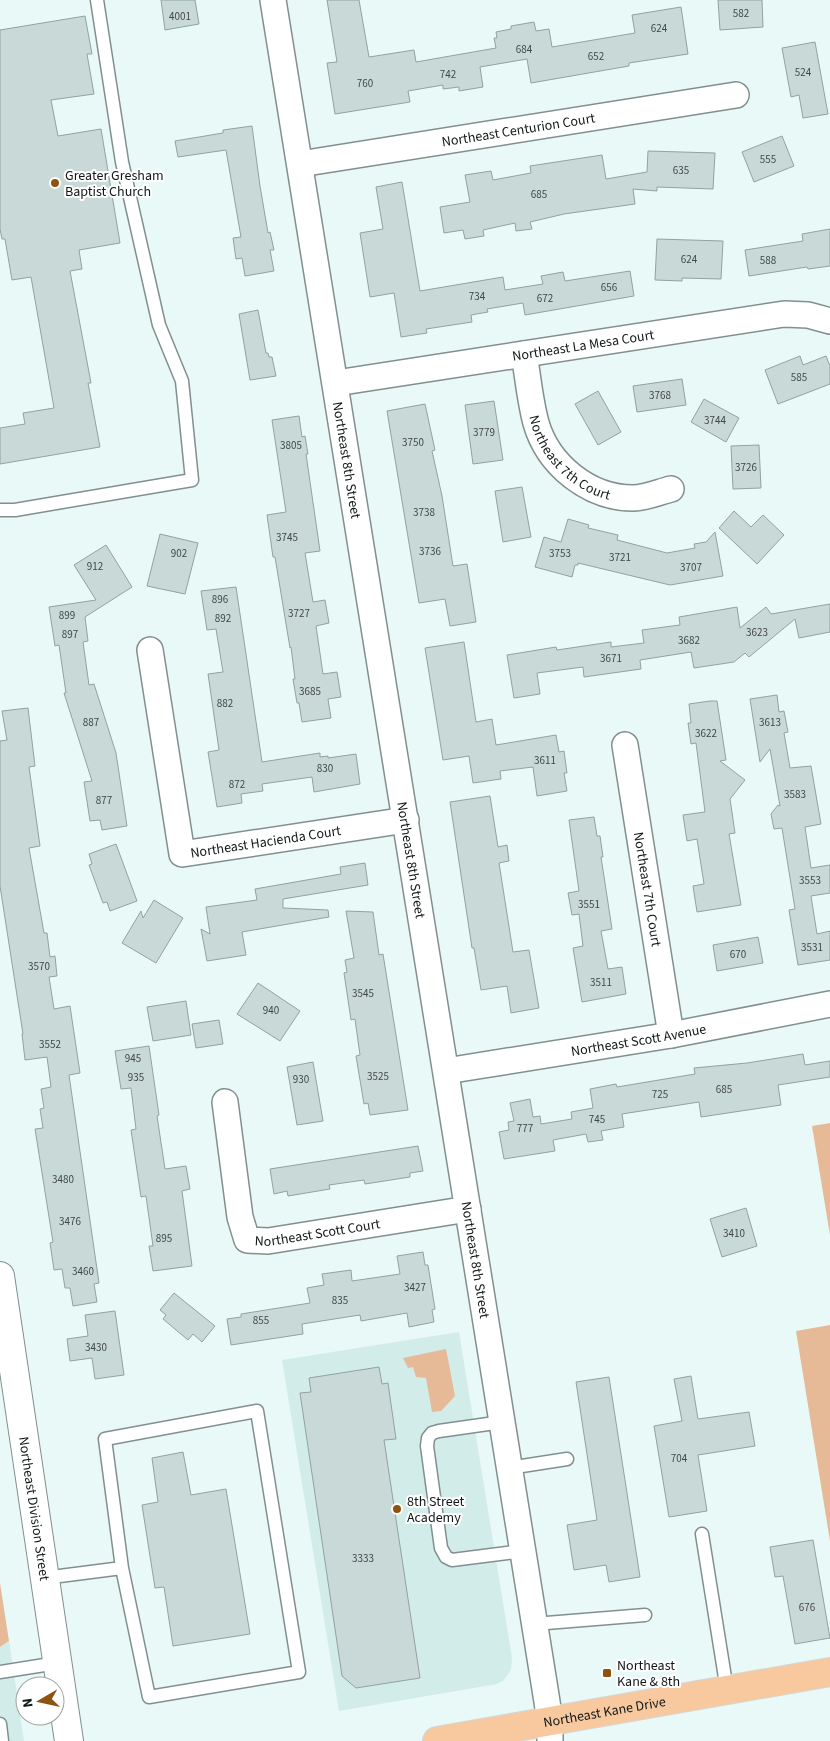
<svg xmlns="http://www.w3.org/2000/svg" width="830" height="1741" font-family="'Source Sans 3',sans-serif">
<style>
.built{fill:#d2ecea}
.green{fill:#e6ba97}
.building{fill:#c9d9d8;stroke:#92a2a0}
.lines{fill:none;stroke-linecap:round;stroke-linejoin:round}
.service-casing{stroke:#81908f;stroke-width:15}
.minor-casing{stroke:#81908f;stroke-width:28}
.tertiary-casing{stroke:#81908f;stroke-width:30}
.primary-casing{stroke:#d4d5d5;stroke-width:30}
.service{stroke:#fff;stroke-width:12}
.minor{stroke:#fff;stroke-width:25}
.tertiary{stroke:#fff;stroke-width:28}
.primary{stroke:#f8c99f;stroke-width:28}
.poi-dot{fill:#8e5211;stroke:#fff;stroke-width:2}
.labels{text-anchor:middle;stroke-width:4;stroke-linejoin:round;paint-order:stroke}
.number-label{font-size:11px;fill:#404847}
.street-label{font-size:14px;fill:#121717;stroke:#fff}
.poi-label{font-size:14px;fill:#121717;stroke:#fff;text-anchor:start}
</style>
<rect width="100%" height="100%" fill="#e8f9f7"/>
<!-- built -->
<path class="built" d="M459 1332 512 1658 511 1670 504 1680 497 1684 339 1711 282 1360Z
M9 1641 24 1741H0V1647Z"/>
<!-- green -->
<path class="green" d="M830 1123V1235L812 1126Z
M830 1325V1541L796 1331Z
M446 1349 455 1396 441 1411 432 1412 426 1378 416 1377 413 1367 408 1368 403 1358Z
M0 1583 9 1641 0 1647Z"/>
<!-- building -->
<path class="building" d="M161 0H195L199 24 165 30Z
M327 0H359L369 57 414 50 416 62 496 48 494 38H497L496 32 511 29V26L534 22 536 31 549 29 552 47 635 33 632 15 681 7 688 54 629 63V66L531 83 527 59 480 67 483 87 459 91V87L443 89V85L408 91 410 102 335 114 327 63 337 62Z
M718 0H762L763 27 720 30Z
M85 16 92 54H87L94 94 51 100 58 136 101 129 120 243 79 250 82 269 70 271 91 383H88L100 447 0 464V428L25 424 23 413 54 408 31 277 12 280 5 239H2L0 229V30Z
M815 42 828 114 803 118 799 95 791 97 782 48Z
M252 126 260 186 268 233 270 232 274 250H270L274 271 245 276 242 258 236 259 233 238 241 237 226 150 178 157 175 141 223 133V130Z
M782 136 794 166 754 182 742 152Z
M648 151 715 153 713 189 657 187V191L633 189 635 204 564 214 530 222 532 229 516 231 515 223 483 230 484 236 465 239 463 230 444 233 440 207 470 202 465 175 491 171 493 180 531 173 530 166 602 155 606 179 647 172Z
M402 182 420 291 503 277 505 290 543 284 541 276 563 272 565 281 630 271 634 296 525 315 523 303 487 309 488 312 471 315 472 322 426 329 427 333 401 337 394 293 370 297 360 233 383 229 376 187Z
M830 229V266L808 269 807 267 749 276 745 250 803 241 802 234Z
M657 239 723 241 721 279 682 278V281L655 280Z
M258 310 266 353H268L269 357H272L276 376 250 380 239 314Z
M800 356 803 365 826 356 830 366V384L778 404 765 370Z
M682 379 686 405 637 412 633 386Z
M598 391 621 432 598 445 575 404Z
M704 399 739 418 726 442 691 422Z
M494 401 503 460 473 464 465 405Z
M425 404 435 450 432 451 442 496 453 566 467 564 476 622 450 626 445 599 419 603 387 411Z
M299 416 302 437 305 436 308 454H306L320 551 305 553 313 602 325 600 329 623 316 626 323 674 337 672 341 697 328 699 331 718 302 722 299 703H297L293 679H295L291 647 290 648 275 557H273L267 515 286 512 272 420Z
M759 445 761 488 733 489 731 446Z
M522 487 531 537 503 542 495 491Z
M734 511 751 527 763 515 784 535 757 564 719 528Z
M568 519 589 525 588 528 618 535 617 540 667 553 695 548 694 544 706 542 715 532 723 576 670 585 578 563V565H575L572 577 535 567 544 537 561 542Z
M160 534 198 543 185 594 147 586Z
M106 545 132 587 85 617 88 641 83 642 89 685 94 684 116 753 127 826 102 830 100 820 90 821 84 782 92 781 64 693H66L59 645 55 646 49 607 96 600 74 565Z
M236 587 262 762 320 753V757L328 756V758L356 754 360 784 314 792 312 777 262 784 263 791 241 794 242 803 217 807 208 752 219 750 208 674 223 672 216 629 207 630 201 591Z
M830 604V632L799 638 795 619 749 657 745 653 734 662 694 668 691 652 640 660 641 669 584 677 583 667 537 673 540 694 514 698 507 655 556 647 557 650 611 642V647L644 643 642 630 680 625 679 617 737 607 740 628 766 607 771 614Z
M464 642 476 722 492 719 496 745 556 735 559 752 564 751 567 773H564L567 791 537 796 533 767 500 771 501 779 473 783 469 756 443 760 425 648Z
M777 695 779 712 784 711 788 732 784 733 790 768 811 766 821 824 805 827 811 868 830 865V893L811 896 817 934 830 931V960L798 965 789 910 795 909 782 828 774 829 771 814 778 805 780 806 770 749 760 762 750 699Z
M710 701H717L726 760 720 761 745 780 730 799 735 833 729 834 741 905 697 912 693 886 704 884 697 839 687 841 683 815 705 812 696 743 691 744 688 723H691L689 704Z
M28 708 35 766 29 767 40 846 29 848 44 933H47L50 957 55 956 57 976 49 977 54 1009 70 1006 80 1073 69 1075 99 1283 94 1284 97 1302 73 1306 70 1288H65L62 1269 54 1270 50 1243 53 1242 35 1129 43 1128 40 1109 44 1108 41 1089 51 1087 47 1057 25 1060 22 1034H23L0 886V741L7 740 2 711Z
M490 796 498 847 507 845 509 861 499 863 513 952 529 950 539 1008 511 1013 507 986 481 990 474 948H472L450 802Z
M594 817 597 836H600L603 857H601L612 929 601 931 608 969 622 967 626 994 582 1002 573 948 583 946 579 914 572 915 568 893 579 891 569 820Z
M116 844 137 901 110 911 107 902 103 903 89 865 92 864 89 854Z
M365 863 368 885 283 899V908L328 910 329 917 242 932 246 955 207 961 201 929 210 934 206 907 257 900 255 889 341 874 340 867Z
M154 900 183 918 156 963 122 943 141 911 143 918Z
M346 911 373 912 379 955 383 954 408 1110 370 1115 368 1103 364 1104 356 1056 360 1055 355 1019 351 1020 344 973 347 972 345 960 354 958Z
M758 937 763 963 717 971 713 945Z
M258 983 300 1011 280 1041 237 1014Z
M186 1001 191 1035 153 1041 147 1007Z
M219 1020 223 1044 196 1048 192 1024Z
M149 1046 159 1115 157 1116 165 1169 186 1166 190 1189 182 1191 192 1266 153 1271 149 1246H153L146 1196 141 1197 131 1130 136 1129 131 1088 121 1089 115 1051Z
M803 1054 805 1065 830 1061V1077L778 1085 781 1105 701 1117 699 1102 622 1114 624 1127 601 1131 603 1140 588 1142 586 1134 553 1140 555 1151 504 1159 499 1132 509 1130 508 1122 514 1121 510 1103 530 1099 533 1117 540 1116 541 1124 572 1119 571 1112 593 1108 590 1089 616 1084 617 1087 695 1074 694 1068 747 1063Z
M313 1062 323 1121 297 1125 287 1067Z
M418 1146 423 1171 410 1173V1177L365 1184 364 1180 329 1185 330 1189 288 1196 287 1191 274 1194 270 1169Z
M746 1208 757 1246 722 1257 710 1219Z
M423 1252 425 1265H428L435 1309 432 1310 434 1322 409 1327 407 1313 361 1321 360 1315 302 1324 303 1334 231 1345 227 1319 241 1317V1314L310 1303 307 1288 324 1285 322 1274 351 1270 352 1281 400 1274 397 1256Z
M174 1293 215 1326 202 1342 193 1334 188 1340 163 1319 166 1315 160 1310Z
M115 1311 124 1375 95 1379 92 1358 70 1361 67 1339 88 1336 85 1315Z
M379 1367 382 1384 388 1383 396 1439 384 1440 420 1678 356 1688 342 1676 300 1393 311 1392 309 1378Z
M691 1376 698 1419 749 1412 755 1446 698 1455 707 1511 669 1517 654 1426 682 1421 674 1379Z
M609 1377 640 1577 609 1582 606 1565 574 1570 567 1525 597 1520 576 1382Z
M183 1452 191 1495 226 1489 250 1634 173 1646 164 1587 155 1588 142 1505 158 1502 152 1458Z
M813 1540 830 1638 795 1644 783 1576 775 1577 770 1547Z"/>
<g class="lines">
<defs>
<path id="service" d="M0 510H15L192 480 182 381 159 325 122 162 97 0
M502 1422 439 1431 432 1433 428 1438 427 1446 441 1548 446 1557 452 1560 523 1551
M509 1468 567 1459
M702 1534 727 1690
M44 1578 122 1568 105 1439 257 1411 299 1672 149 1697 122 1568
M534 1624 645 1615
M0 1672 57 1663
M0 1724 2 1741"/>
<g id="minor">
<path id="s1" d="M273 0 545 1689 550 1721V1741"/>
<path id="s2" d="M300 164 736 95"/>
<path id="s3" d="M524 354C528 377 530 401 536 423 548 465 589 498 633 498 645 498 659 492 671 489"/>
<path id="s4" d="M336 383 784 314 808 315 830 321"/>
<path id="s5" d="M150 650 182 854 406 820"/>
<path id="s6" d="M625 745 671 1035"/>
<path id="s7" d="M446 1071 671 1035 830 1004"/>
<path id="s8" d="M225 1102 240 1217 247 1240 268 1241 468 1209"/>
</g>
<g id="tertiary">
<path id="s9" d="M0 1276 69 1741"/>
</g>
<g id="primary">
<path id="s10" d="M437 1741 830 1672"/>
</g>
</defs>
<!-- service casing -->
<use href="#service" class="service-casing"/>
<!-- minor casing -->
<use href="#minor" class="minor-casing"/>
<!-- tertiary casing -->
<use href="#tertiary" class="tertiary-casing"/>
<!-- primary casing -->
<use href="#primary" class="primary-casing"/>
<!-- service -->
<use href="#service" class="service"/>
<!-- minor -->
<use href="#minor" class="minor"/>
<!-- tertiary -->
<use href="#tertiary" class="tertiary"/>
<!-- primary -->
<use href="#primary" class="primary"/>
</g>
<!-- markers -->
<g class="poi-dot">
<circle cx="55" cy="183" r="5"/>
<circle cx="397" cy="1509" r="5"/>
<rect x="602" y="1668" width="10" height="10" rx="2.5"/>
</g>
<g class="labels">
<!-- number labels -->
<g class="number-label">
<text x="741" y="17">582</text>
<text x="180" y="20">4001</text>
<text x="659" y="32">624</text>
<text x="524" y="53">684</text>
<text x="596" y="60">652</text>
<text x="803" y="76">524</text>
<text x="448" y="78">742</text>
<text x="365" y="87">760</text>
<text x="768" y="163">555</text>
<text x="681" y="174">635</text>
<text x="539" y="198">685</text>
<text x="689" y="263">624</text>
<text x="768" y="264">588</text>
<text x="609" y="291">656</text>
<text x="477" y="300">734</text>
<text x="545" y="302">672</text>
<text x="799" y="381">585</text>
<text x="660" y="399">3768</text>
<text x="715" y="424">3744</text>
<text x="484" y="436">3779</text>
<text x="413" y="446">3750</text>
<text x="291" y="449">3805</text>
<text x="746" y="471">3726</text>
<text x="424" y="516">3738</text>
<text x="287" y="541">3745</text>
<text x="430" y="555">3736</text>
<text x="179" y="557">902</text>
<text x="560" y="557">3753</text>
<text x="620" y="561">3721</text>
<text x="95" y="570">912</text>
<text x="691" y="571">3707</text>
<text x="220" y="603">896</text>
<text x="299" y="617">3727</text>
<text x="67" y="619">899</text>
<text x="223" y="622">892</text>
<text x="757" y="636">3623</text>
<text x="70" y="638">897</text>
<text x="689" y="644">3682</text>
<text x="611" y="662">3671</text>
<text x="310" y="695">3685</text>
<text x="225" y="707">882</text>
<text x="91" y="726">887</text>
<text x="770" y="726">3613</text>
<text x="706" y="737">3622</text>
<text x="545" y="764">3611</text>
<text x="325" y="772">830</text>
<text x="237" y="788">872</text>
<text x="795" y="798">3583</text>
<text x="104" y="804">877</text>
<text x="810" y="884">3553</text>
<text x="589" y="908">3551</text>
<text x="812" y="951">3531</text>
<text x="738" y="958">670</text>
<text x="39" y="970">3570</text>
<text x="601" y="986">3511</text>
<text x="363" y="997">3545</text>
<text x="271" y="1014">940</text>
<text x="50" y="1048">3552</text>
<text x="133" y="1062">945</text>
<text x="378" y="1080">3525</text>
<text x="136" y="1081">935</text>
<text x="301" y="1083">930</text>
<text x="724" y="1093">685</text>
<text x="660" y="1098">725</text>
<text x="597" y="1123">745</text>
<text x="525" y="1132">777</text>
<text x="63" y="1183">3480</text>
<text x="70" y="1225">3476</text>
<text x="734" y="1237">3410</text>
<text x="164" y="1242">895</text>
<text x="83" y="1275">3460</text>
<text x="415" y="1291">3427</text>
<text x="340" y="1304">835</text>
<text x="261" y="1324">855</text>
<text x="96" y="1351">3430</text>
<text x="679" y="1462">704</text>
<text x="363" y="1562">3333</text>
<text x="807" y="1611">676</text>
</g>
<!-- street labels -->
<g class="street-label">
<text dy="5" stroke="none"><textPath href="#s2" startOffset="221">Northeast Centurion Court</textPath></text>
<text dy="5" stroke="none"><textPath href="#s4" startOffset="250">Northeast La Mesa Court</textPath></text>
<text dy="5" stroke="none"><textPath href="#s3" startOffset="120">Northeast 7th Court</textPath></text>
<text dy="5" stroke="none"><textPath href="#s1" startOffset="466">Northeast 8th Street</textPath></text>
<text dy="5" stroke="none"><textPath href="#s5" startOffset="291">Northeast Hacienda Court</textPath></text>
<text dy="5" stroke="none"><textPath href="#s1" startOffset="871">Northeast 8th Street</textPath></text>
<text dy="5" stroke="none"><textPath href="#s6" startOffset="146">Northeast 7th Court</textPath></text>
<text dy="5" stroke="none"><textPath href="#s7" startOffset="195">Northeast Scott Avenue</textPath></text>
<text dy="5" stroke="none"><textPath href="#s8" startOffset="211">Northeast Scott Court</textPath></text>
<text dy="5" stroke="none"><textPath href="#s1" startOffset="1276">Northeast 8th Street</textPath></text>
<text dy="5" stroke="none"><textPath href="#s9" startOffset="235">Northeast Division Street</textPath></text>
<text dy="5" stroke="none"><textPath href="#s10" startOffset="170">Northeast Kane Drive</textPath></text>
</g>
<!-- poi labels -->
<g class="poi-label">
<text x="65" y="180">Greater Gresham<tspan x="65" dy="16">Baptist Church</tspan></text>
<text x="407" y="1506">8th Street<tspan x="407" dy="16">Academy</tspan></text>
<text x="617" y="1670">Northeast<tspan x="617" dy="16">Kane &amp; 8th</tspan></text>
</g>
</g>
<!-- north arrow -->
<g transform="translate(40 1701) rotate(261)"><circle r="24" fill="#ffffff" stroke="#a0a2a2"/>
<path d="M0-4L9 19L0 12L-9 19Z" fill="#8e5211"/>
<text y="-8" font-size="14" font-weight="bold" text-anchor="middle" fill="#121717">N</text>
</g>
</svg>
